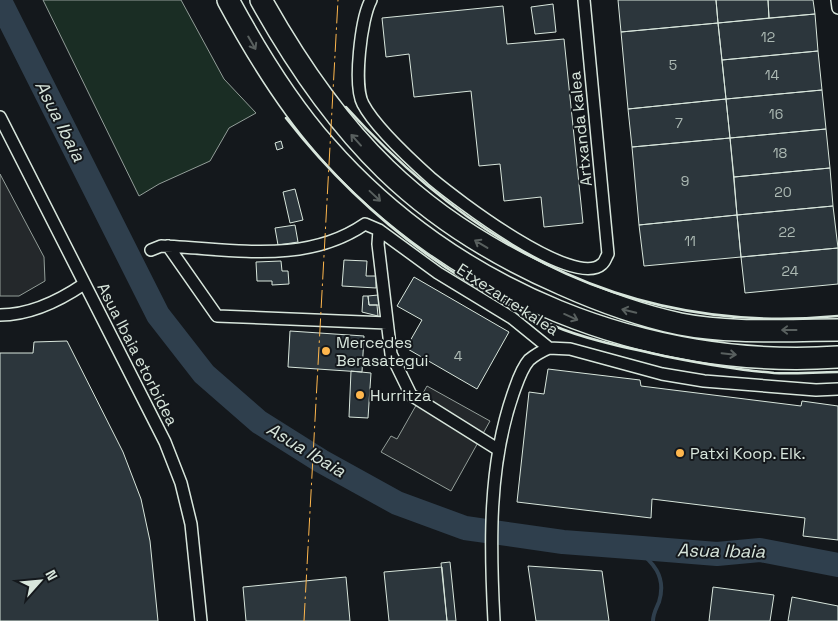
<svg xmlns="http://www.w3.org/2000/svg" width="838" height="621" font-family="'Space Grotesk',sans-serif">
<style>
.green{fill:#1a2d24;stroke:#939e99}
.parking{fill:#24282b;stroke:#939e99}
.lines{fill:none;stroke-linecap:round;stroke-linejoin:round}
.stream{stroke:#2f3f4d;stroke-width:4}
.river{stroke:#2f3f4d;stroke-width:24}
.building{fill:#2c363c;stroke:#d8e6dc}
.minor-casing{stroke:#d8e6dc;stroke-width:14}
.motorway-casing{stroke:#d8e6dc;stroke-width:24}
.minor{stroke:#14181c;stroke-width:11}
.motorway{stroke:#14181c;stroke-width:21}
.wall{stroke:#d8e6dc;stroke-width:2.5}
.power{stroke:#ffb74d;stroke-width:1;stroke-dasharray:18 4 2.5 4;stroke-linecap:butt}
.oneway{stroke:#59605f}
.poi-dot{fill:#ffb74d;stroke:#14181c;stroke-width:2}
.labels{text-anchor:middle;stroke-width:4;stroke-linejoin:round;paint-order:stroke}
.number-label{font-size:14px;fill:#adbab4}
.street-label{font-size:16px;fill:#d8e6dc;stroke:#14181c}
.poi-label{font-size:16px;fill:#d8e6dc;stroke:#14181c;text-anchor:start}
.water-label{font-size:18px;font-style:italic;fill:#d8e6dc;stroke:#14181c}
</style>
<rect width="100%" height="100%" fill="#14181c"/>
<!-- green -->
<path class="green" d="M43 0H181L224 79 256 113 229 128 210 161 159 184 139 196Z"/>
<!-- parking -->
<path class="parking" d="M0 174 44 257 45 281 19 296H0Z
M427 386 490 421 451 491 381 452 391 436 397 439Z"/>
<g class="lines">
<!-- stream -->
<path class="stream" d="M634 547C653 562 667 576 659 602 656 609 653 614 653 621"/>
<!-- river -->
<path class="river" d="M0 1 158 315 204 374 259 422 321 461 397 503 465 528 563 542 642 548 717 554 760 550 838 565"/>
</g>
<!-- building -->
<path class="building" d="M618 0H716L718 23 621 32Z
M716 0H768L769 18 718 23Z
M768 0H813L815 14 769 18Z
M553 4 556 32 535 34 531 7Z
M503 6 507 44 564 39 583 223 544 227 541 197 504 201 500 164 479 166 471 91 414 97 409 54 386 57 382 18Z
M815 14 818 51 722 60 718 23Z
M718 23 726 99 628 109 621 32Z
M818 51 822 90 726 99 722 60Z
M822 90 826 129 730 138 726 99Z
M726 99 730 138 632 147 628 109Z
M826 129 830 168 734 177 730 138Z
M730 138 737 215 639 225 632 147Z
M281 141 283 148 277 150 275 143Z
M830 168 833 206 737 215 734 177Z
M295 189 303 220 290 223 283 192Z
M833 206 838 248 741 257 737 215Z
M737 215 741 257 644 266 639 225Z
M295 225 298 242 278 245 275 228Z
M838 248V284L745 293 741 257Z
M344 260 367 261 366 276H376V288L342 286Z
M281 261 282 271H288L289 284 272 285V281H257L256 262Z
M414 277 509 332 477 389 406 348 422 320 397 306Z
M378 295 379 305H369L368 296Z
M363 296H368L369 305H377L378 316 362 312Z
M290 331 364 336 362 372 288 367Z
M67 341 123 452 141 499 150 541 158 621H0V353H33L34 342Z
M548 369 640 380 641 386 801 406 802 401 838 406V540L803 536 805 518 652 499 651 518 517 502 529 392 544 394Z
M351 371 371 373 368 418 349 417Z
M450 562 456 621H447L441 563Z
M528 566 602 571 609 621H536Z
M442 567 447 621H389L384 572Z
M346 577 350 621H246L243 587Z
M713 587 774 595 770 621H709Z
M792 597 838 606V621H788Z"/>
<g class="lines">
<defs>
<path id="minor" d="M371 0C361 18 353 86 363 104 375 127 413 162 432 179 456 199 574 290 602 264 605 262 606 257 608 254L584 0
M837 0 838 8
M0 117 165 442 181 483 191 524 201 621
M379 230 378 244 391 354 411 395 499 450
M168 246 217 316 387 323
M151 250 161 246C230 248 304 266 365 224L379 230 438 273 512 318 549 348 570 349 662 374 704 381 816 390 838 389
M0 315C31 315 59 301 84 284
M494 621C490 546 488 466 513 394 517 383 521 369 529 360 535 355 542 351 549 348"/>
<path id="motorway" d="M228 0C256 52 287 103 326 147 453 292 647 370 838 357
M261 0C337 136 417 221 562 284 600 301 638 315 680 324 731 334 786 330 838 330"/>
</defs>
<!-- minor casing -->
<use href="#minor" class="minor-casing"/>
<!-- motorway casing -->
<use href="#motorway" class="motorway-casing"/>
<!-- minor -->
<use href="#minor" class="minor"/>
<!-- motorway -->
<use href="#motorway" class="motorway"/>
<!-- wall -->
<path class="wall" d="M346 107C479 254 637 335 838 316
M286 118C358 210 445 279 552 325 586 340 633 349 669 357 704 364 738 370 774 373 795 374 817 372 838 372"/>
<!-- power -->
<path class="power" d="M304 621 338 0"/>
</g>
<!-- one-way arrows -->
<defs><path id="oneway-shaft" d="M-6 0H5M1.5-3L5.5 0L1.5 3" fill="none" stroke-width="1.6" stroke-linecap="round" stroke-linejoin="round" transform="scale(1.25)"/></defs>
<g class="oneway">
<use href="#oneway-shaft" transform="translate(252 43) rotate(60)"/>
<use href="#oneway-shaft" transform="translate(356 140) rotate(-132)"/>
<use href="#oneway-shaft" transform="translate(375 196) rotate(43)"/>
<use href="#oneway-shaft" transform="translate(481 244) rotate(-149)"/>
<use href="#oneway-shaft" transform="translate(629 311) rotate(-166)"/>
<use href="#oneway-shaft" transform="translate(571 317) rotate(24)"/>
<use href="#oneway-shaft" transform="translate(789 330) rotate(180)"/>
<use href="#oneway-shaft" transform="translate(729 354) rotate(6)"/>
</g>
<!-- markers -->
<g class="poi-dot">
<circle cx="326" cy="351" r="5"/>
<circle cx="360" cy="395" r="5"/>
<circle cx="680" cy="453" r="5"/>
</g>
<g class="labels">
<!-- number labels -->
<g class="number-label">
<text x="768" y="42">12</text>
<text x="673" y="70">5</text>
<text x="772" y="80">14</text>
<text x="776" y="119">16</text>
<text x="679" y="128">7</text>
<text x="780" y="158">18</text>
<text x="685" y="186">9</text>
<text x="783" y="197">20</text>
<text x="787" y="237">22</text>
<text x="690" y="246">11</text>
<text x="790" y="276">24</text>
<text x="458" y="361">4</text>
</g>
<!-- street labels -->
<g class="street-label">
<text transform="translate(580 129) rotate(-96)" y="6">Artxanda kalea</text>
<text transform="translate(508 299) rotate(33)" y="6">Etxezarre kalea</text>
<text transform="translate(138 354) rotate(63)" y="6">Asua Ibaia etorbidea</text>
</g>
<!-- poi labels -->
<g class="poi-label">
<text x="336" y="348">Mercedes<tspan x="336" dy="18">Berasategui</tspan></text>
<text x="370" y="401">Hurritza</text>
<text x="690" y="459">Patxi Koop. Elk.</text>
</g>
<!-- water labels -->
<g class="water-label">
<text transform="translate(60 121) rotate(63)" y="6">Asua Ibaia</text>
<text transform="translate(306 450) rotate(31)" y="6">Asua Ibaia</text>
<text transform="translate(721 551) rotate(1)" y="6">Asua Ibaia</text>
</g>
</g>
<!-- north arrow -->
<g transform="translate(40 581) rotate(63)" stroke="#14181c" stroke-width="4" paint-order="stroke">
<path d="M0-4L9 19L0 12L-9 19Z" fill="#d8e6dc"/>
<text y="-8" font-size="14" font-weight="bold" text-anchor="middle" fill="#d8e6dc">N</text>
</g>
</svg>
